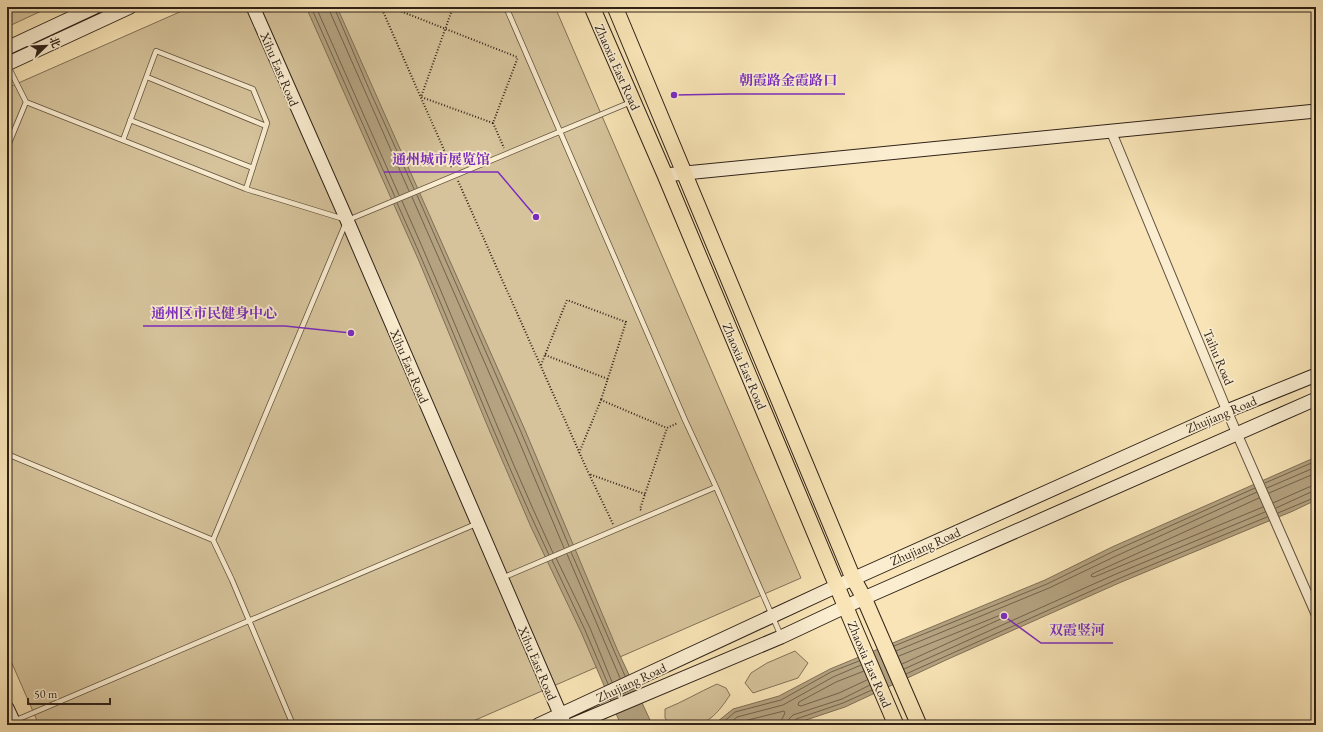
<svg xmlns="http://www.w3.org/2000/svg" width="1323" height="732" font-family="'EB Garamond','Noto Serif SC',serif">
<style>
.green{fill:#d6c39b;stroke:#82725a}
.water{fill:#b4a280;stroke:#7f6f56}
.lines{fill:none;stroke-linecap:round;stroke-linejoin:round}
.shore{stroke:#72624c;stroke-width:1}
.lane-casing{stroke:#615240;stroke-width:6}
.street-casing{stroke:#615240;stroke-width:11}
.secondary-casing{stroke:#2f2218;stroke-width:15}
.primary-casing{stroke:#2f2218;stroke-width:17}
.path{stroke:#2f2218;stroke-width:2;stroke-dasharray:1 2;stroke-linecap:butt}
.lane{stroke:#faedd0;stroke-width:4.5}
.street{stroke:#faedd0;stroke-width:9}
.secondary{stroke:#faedd0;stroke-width:13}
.primary{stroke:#f8e4b6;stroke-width:15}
.labels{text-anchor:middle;stroke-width:3.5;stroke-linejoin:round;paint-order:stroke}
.street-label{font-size:13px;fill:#2f2218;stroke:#faedd0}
.leader{fill:none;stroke:#7b2cbf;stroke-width:1.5}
.callout-dot{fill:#7b2cbf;stroke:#faedd0;stroke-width:1.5}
.callout-label{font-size:14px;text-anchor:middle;font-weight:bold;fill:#7b2cbf;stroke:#faedd0;stroke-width:3.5;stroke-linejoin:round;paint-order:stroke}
</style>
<rect width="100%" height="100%" fill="#f8e4b6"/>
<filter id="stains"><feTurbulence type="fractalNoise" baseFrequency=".005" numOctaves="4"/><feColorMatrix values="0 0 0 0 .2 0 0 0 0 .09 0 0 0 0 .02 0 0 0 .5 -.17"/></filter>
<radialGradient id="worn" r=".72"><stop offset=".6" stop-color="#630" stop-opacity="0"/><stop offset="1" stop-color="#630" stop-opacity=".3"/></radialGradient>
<!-- green -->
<path class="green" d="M7 7H50L7 27Z
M191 7H555L801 578 464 725H39L7 652V88Z
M795 651 808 663 798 678 753 693 745 683 751 673 767 663Z
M717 684 726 688 730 695C722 707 711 723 695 725 687 726 679 725 670 725L665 718V709C683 702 699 692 717 684Z"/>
<!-- water -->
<path class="water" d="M306 7H337L525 430 617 649 650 720 655 725H621L581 632 531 527 490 432 419 261Z
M1316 457V500L1293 511 1119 583 946 660 845 707 791 725H711L717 722 733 709 779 696 830 669 1045 580 1112 547Z"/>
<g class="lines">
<!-- shore -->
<path class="shore" d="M311 7 395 197
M316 7 399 195
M329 7 330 12 409 191
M334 7 369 89 414 189
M417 195 521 432 569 546
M412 197 516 434 564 548
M402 201C454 317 499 437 553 553
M397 203C450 319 494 439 549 555
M1265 483 1316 461
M1267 488 1316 467
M1269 493 1316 473
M1259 498 1092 574 1091 576 1094 577 1263 507
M1273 503 1309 487 1316 486
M1276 508 1311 492H1316
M1278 513 1316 497
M571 552 625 676
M567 554 620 678
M556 558 590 628 612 682
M552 560 585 630 608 684
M894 646 1047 584 1114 551 1255 488
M896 651 1049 588 1116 556 1257 492
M899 656 1003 614 1006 615 1005 617 902 664
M904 669 1116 574 1265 512
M864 671 836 682 799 702 798 705 801 706 839 693 867 680
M906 674 1118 579 1267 517
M720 725 735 712 781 700 831 672 859 661
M728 725 737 717 783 705 833 677 861 665
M737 725 740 722 784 711 785 713 782 719 781 725
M787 725 789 719 793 715 842 699 870 685
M792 725 793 722 796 719 843 703 872 690"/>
<defs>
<path id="lane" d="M506 7 685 420 716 487 781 636
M147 77 266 126
M130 120 253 168
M123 140 156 51 253 89 267 123 246 189
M7 148 26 102
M348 220 631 102
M7 454 213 540 347 220 246 189 26 102 8 66
M213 540 232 580 293 725
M502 578 716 487
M14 721 476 524"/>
<path id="street" d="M1111 131 1227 411 1316 614"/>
<path id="secondary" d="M253 7 347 220 564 723
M7 48 95 7
M7 64 130 7
M665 175 1316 111
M7 708 15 725
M538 725 837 586 1227 411 1316 375
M572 725 781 637 864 598 1316 399"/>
<path id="primary" d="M592 7 665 175 857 634 896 725
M615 7 853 578 864 598 919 725"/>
</defs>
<!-- lane casing -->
<use href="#lane" class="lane-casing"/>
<!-- street casing -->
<use href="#street" class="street-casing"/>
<!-- secondary casing -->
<use href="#secondary" class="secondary-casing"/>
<!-- primary casing -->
<use href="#primary" class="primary-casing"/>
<!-- path -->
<path class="path" d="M381 7 452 168
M390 7 517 57
M453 7 421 97 493 123 518 57
M493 123 504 148
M458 181 589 474
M545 355 608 379
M541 365 567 300 626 322 601 400
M579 453 601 400 667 428
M641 510 640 509 667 428 678 423
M613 524 589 474 645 494"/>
<!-- lane -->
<use href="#lane" class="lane"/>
<!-- street -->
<use href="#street" class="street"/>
<!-- secondary -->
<use href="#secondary" class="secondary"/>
<!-- primary -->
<use href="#primary" class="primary"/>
</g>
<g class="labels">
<!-- street labels -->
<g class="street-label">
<text transform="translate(618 67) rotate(66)" y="5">Zhaoxia East Road</text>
<text transform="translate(280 69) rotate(67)" y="5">Xihu East Road</text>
<text transform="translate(1219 357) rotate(67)" y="5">Taihu Road</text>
<text transform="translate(410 366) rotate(67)" y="5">Xihu East Road</text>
<text transform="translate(745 366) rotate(67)" y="5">Zhaoxia East Road</text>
<text transform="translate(1221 414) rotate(-23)" y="5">Zhujiang Road</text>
<text transform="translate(925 546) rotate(-24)" y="5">Zhujiang Road</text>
<text transform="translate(538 663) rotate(67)" y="5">Xihu East Road</text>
<text transform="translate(870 664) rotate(67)" y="5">Zhaoxia East Road</text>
<text transform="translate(631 682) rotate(-25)" y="5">Zhujiang Road</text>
</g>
</g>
<!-- callouts -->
<path class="leader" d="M674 95L731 94H845M536 217L498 172H384M351 333L285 326H143M1004 616L1041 643H1113"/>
<g class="callout-dot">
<circle cx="674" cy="95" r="4"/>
<circle cx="536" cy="217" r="4"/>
<circle cx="351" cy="333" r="4"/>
<circle cx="1004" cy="616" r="4"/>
</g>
<g class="callout-label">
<text x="788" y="85">朝霞路金霞路口</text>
<text x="441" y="164">通州城市展览馆</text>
<text x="214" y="318">通州区市民健身中心</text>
<text x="1077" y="635">双霞竖河</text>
</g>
<!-- margin -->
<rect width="1323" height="732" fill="none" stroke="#f8e4b6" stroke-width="24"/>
<rect x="8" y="8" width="1307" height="716" fill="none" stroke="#2f2218" stroke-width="2"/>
<rect x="12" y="12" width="1299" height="708" fill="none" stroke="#2f2218"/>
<!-- north arrow -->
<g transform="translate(46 46) rotate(67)" stroke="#faedd0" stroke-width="3" paint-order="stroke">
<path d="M0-3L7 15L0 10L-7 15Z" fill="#2f2218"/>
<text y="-6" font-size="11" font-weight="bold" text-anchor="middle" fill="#2f2218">北</text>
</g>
<!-- scale -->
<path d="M28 698v6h82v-6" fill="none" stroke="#2f2218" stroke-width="2"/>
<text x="34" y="698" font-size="12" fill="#2f2218" stroke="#faedd0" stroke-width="3" paint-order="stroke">50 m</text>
<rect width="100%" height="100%" filter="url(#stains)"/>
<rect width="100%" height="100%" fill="url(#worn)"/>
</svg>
